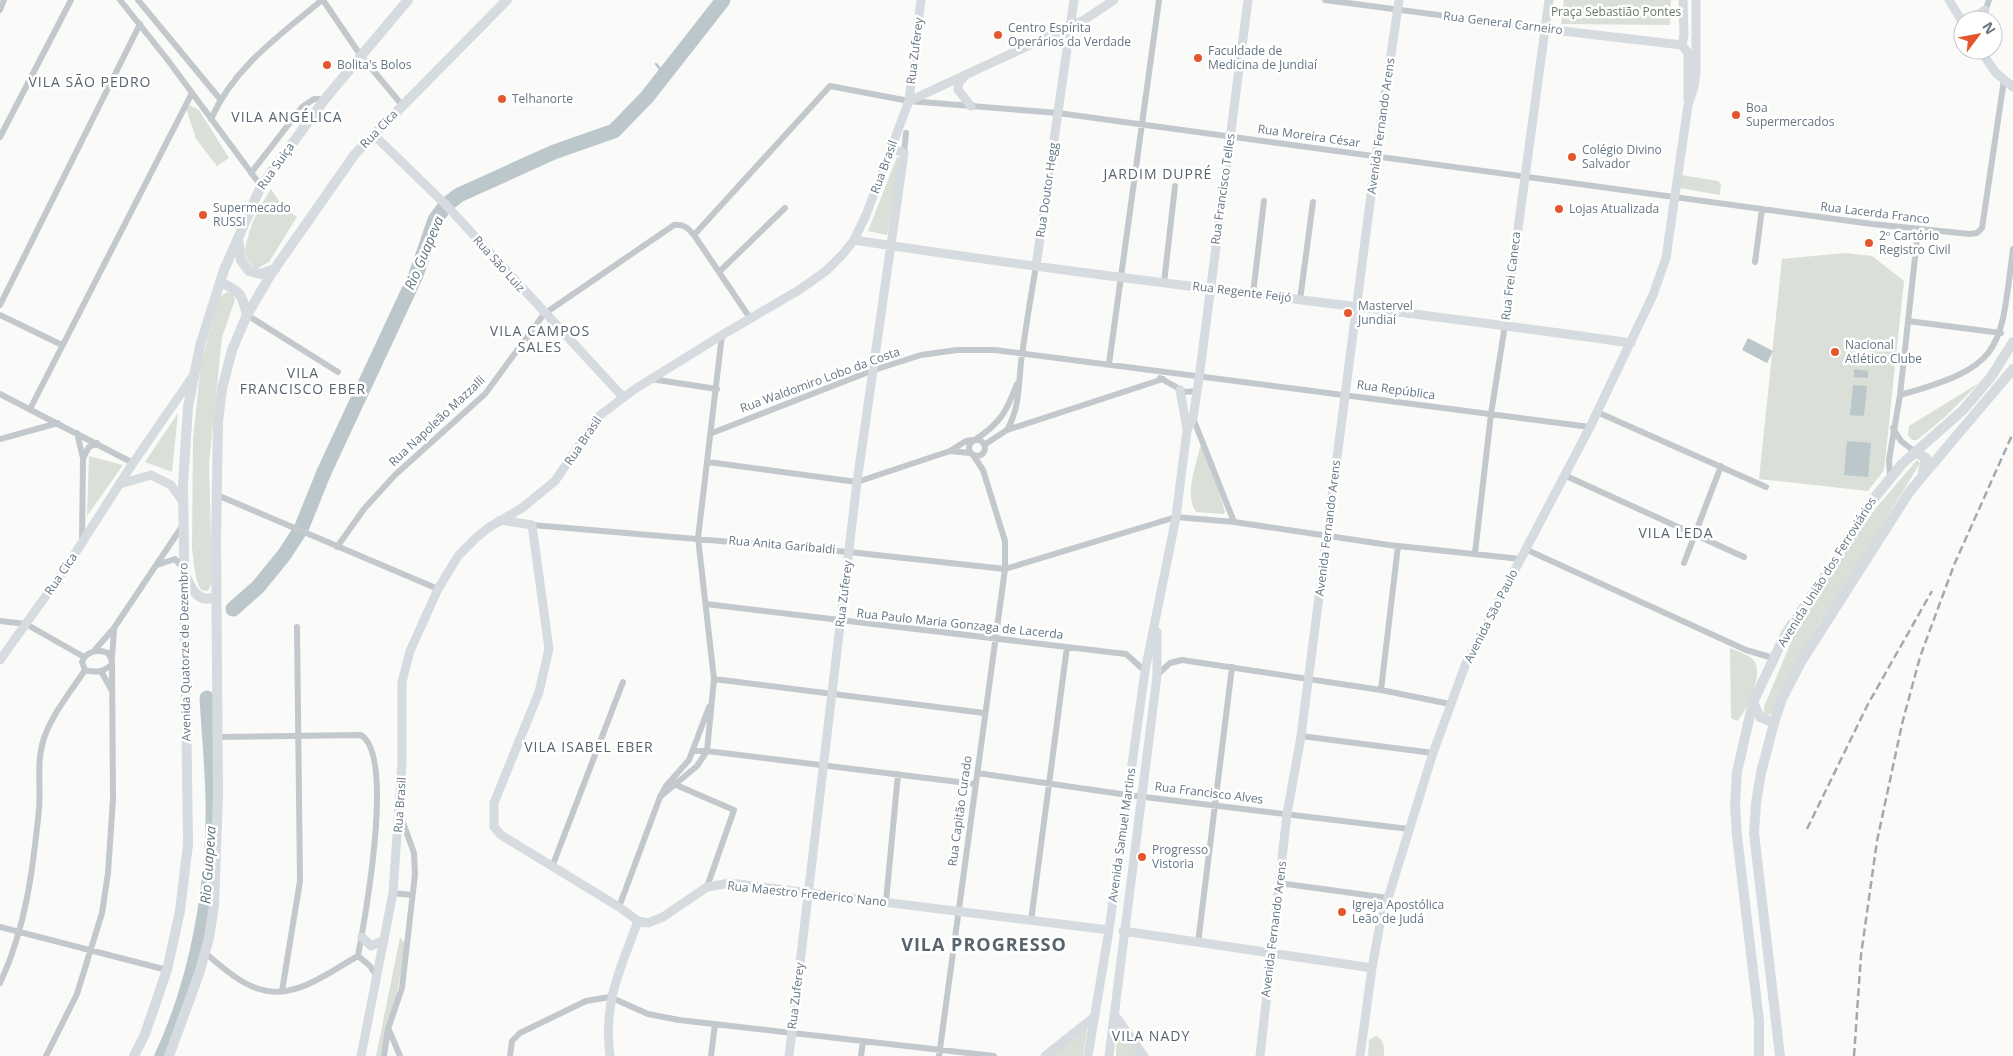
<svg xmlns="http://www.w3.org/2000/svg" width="2013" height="1056" font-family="'Open Sans',sans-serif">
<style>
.green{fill:#dadfd7}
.water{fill:#bbc7cb}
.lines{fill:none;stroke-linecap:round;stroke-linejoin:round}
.stream{stroke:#bbc7cb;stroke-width:2.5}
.river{stroke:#bbc7cb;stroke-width:15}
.street{stroke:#c3c8cc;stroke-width:6}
.secondary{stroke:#d6dbdf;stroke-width:9}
.primary{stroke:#d6dbdf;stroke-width:10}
.rail{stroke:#a2aab0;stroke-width:2.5;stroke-dasharray:8 4;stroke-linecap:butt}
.poi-dot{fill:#e4572e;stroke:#fff;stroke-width:2}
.labels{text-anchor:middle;stroke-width:5;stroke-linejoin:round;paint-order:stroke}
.park-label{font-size:12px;fill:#687a64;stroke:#fff}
.street-label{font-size:12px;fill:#657683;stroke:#fff}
.poi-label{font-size:12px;fill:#657683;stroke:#fff;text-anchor:start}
.neighbourhood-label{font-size:14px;letter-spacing:1px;fill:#57646e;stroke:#fff}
.water-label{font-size:14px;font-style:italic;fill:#60757c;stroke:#fff}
.district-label{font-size:18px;font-weight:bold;letter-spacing:1px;fill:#57646e;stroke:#fff}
</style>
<rect width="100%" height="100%" fill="#fafaf8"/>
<!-- green -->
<path class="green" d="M1564 0H1671L1670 25 1561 24Z
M189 105 199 110 229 158 217 166 196 139 186 108Z
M897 157 902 159 887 235 868 231Z
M1681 175 1718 181 1721 184 1720 195 1680 188Z
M271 189 283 207 297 217 269 262 256 269C240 255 245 248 250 230 256 212 261 205 271 189Z
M1845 253 1872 256 1904 281 1884 470 1868 491 1759 479 1782 259Z
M227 292 233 294 235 300 222 337 209 463 212 582 208 591 201 590C194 578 194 561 192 548L193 439 201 363 220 297Z
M1979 383 1945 417 1917 440H1912L1908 435 1909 426Z
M178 413 172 472 145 462Z
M1200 447H1204L1225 511 1224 514 1196 512C1184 495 1196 466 1200 447Z
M89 456 123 465 87 516Z
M1917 460 1920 463 1853 574 1819 624 1798 660 1772 714 1767 715 1764 713V707L1793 637 1818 594 1875 509Z
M1730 648C1737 651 1750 655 1754 661 1764 672 1747 712 1737 721L1731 718Z
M400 937 406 945 385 1056H376Z
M1088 1025 1083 1056H1050Z
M1117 1026 1139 1056H1116Z
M1376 1036C1385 1041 1384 1047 1384 1056H1368L1369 1040Z"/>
<!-- water -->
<path class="water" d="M1748 338 1773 351 1767 363 1742 350Z
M1854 369 1868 371V378L1854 377Z
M1853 385 1867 386 1864 416 1850 415Z
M1847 441 1871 443 1868 477 1844 475Z"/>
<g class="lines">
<!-- stream -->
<path class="stream" d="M656 64 664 74"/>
<!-- river -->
<path class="river" d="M233 609 258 587 284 555 301 529 324 472 416 275 435 220 446 205 459 195 554 152 614 131 647 97 723 0
M162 1056C198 979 215 882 213 797 212 764 209 731 207 698"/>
<!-- street -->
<path class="street" d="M120 0 167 59 261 186
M138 0 220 99
M323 0 361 56 402 105
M1325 0 1545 29
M0 10 4 0
M1982 20 1989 0
M211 119C234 67 279 36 322 0
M0 137 71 0
M904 153 906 133
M251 173 302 107 314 99H325
M694 235 830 86 909 101 1058 113 1872 224 1970 234 1977 233 1982 228 2004 80
M1755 262 1762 209
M719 272 785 208
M1164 283 1175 186
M1253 294 1264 201
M1300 300 1313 202
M0 305 140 24
M0 315 62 345
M247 315 338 372
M1908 321 2001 333
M1109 364 1159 0
M1160 378 1185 392 1196 391
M651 379 717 389
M0 394 133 463
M1900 395C2005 366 2000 350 2013 249
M30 409 192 93
M1597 412 1766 487
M1193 418 1234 522
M1893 428 1901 441 1915 452
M1007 430C1021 406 1018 381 1022 355 1026 325 1031 296 1036 266
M77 433 83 458 82 541
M712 433 871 371 921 355 957 350H995L1590 427
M0 439 58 423
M976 439C1001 423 1007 410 1017 384
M969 448a8 8 0 1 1 16 0a8 8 0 1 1-16 0Z
M984 445 1007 430 1163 379
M950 451 966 441 973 440
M83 458 89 447 97 443
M708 462 857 482 950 451 970 453
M1564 475 1744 557
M1890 476 1889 460 1900 395 1918 230
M217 495 438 589
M532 525 849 552 1005 569 1176 517 1234 522 1389 545 1521 559
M337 547 364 509 395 475 485 394 544 314 674 225C684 224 688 228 694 235L750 318
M1525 549 1746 650 1773 658
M1475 553 1491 414 1505 325
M1684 563 1721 466
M157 565 175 559 182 567
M706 604 1126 654 1145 671
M0 621 26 624 84 657
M94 651 114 628 183 525
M112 657 114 630
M101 671 111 689
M1157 675 1170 663 1182 660 1381 690 1450 704
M714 679 984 713
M1381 690 1398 546
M1301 736 1433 753
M218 737 361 735C395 756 365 918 358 956
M693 751H707L975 784
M977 773 1128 795 1409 829
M676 785 734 810 707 887
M660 797 697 766 707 751 714 679 698 538 722 335
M552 867 623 682
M1279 883 1388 898
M393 893 412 895
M886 902 898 774
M619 907 660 797 666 786 689 760 709 707
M1031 921 1067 647
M0 927 167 970
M1198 943 1232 667
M205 953C221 966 239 983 259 989 294 1001 329 972 358 956
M358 956 370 966 377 977
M0 983C26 928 33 869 39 809 41 785 36 762 44 738 53 713 71 691 85 670
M282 991 300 881 297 627
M389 1030 400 1056
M46 1056 77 994 102 913 108 873 113 799 112 661 108 653C98 649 86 651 82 662L85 670C95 673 104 672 111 665
M384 1056 388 1029 402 988 415 874 414 853 400 814
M510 1056 512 1041 520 1033 586 1001 610 997 648 1014 679 1020 994 1056
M711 1056 715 1024
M861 1056 863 1041
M939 1056 1005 569V541L983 470 973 455"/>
<!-- secondary -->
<path class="secondary" d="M1949 0 1963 23
M1961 20 1975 17 1985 10
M1545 29 1682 45
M1682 45 1688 53V100
M1682 45 1684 35 1683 0
M1980 50 1996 73 2013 87
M964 77 959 82 958 90 971 106
M909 101 1084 20 1114 0
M373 134 446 205 623 397
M854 240C1112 280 1372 306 1631 343
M1036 266 1074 0
M1505 325 1549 0
M1180 390 1187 429
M120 484 151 475 171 485 183 502
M500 520 532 525 549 649 539 692 494 803V827L501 835 619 907 638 921 648 923 663 917 707 887 730 883 1109 930
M0 660 65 569 133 463 193 376
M1123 931 1372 968
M362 937 371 946 384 940
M1114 1014 1144 1056
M361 1056 393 893 402 762V682L410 651 438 589 458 556 476 538 488 528 522 508 555 481 599 416 635 389 722 335 799 290 826 271 842 255 854 240 866 215 909 101 921 0
M610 1056C603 1002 620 970 638 921
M789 1056 857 482 904 153 890 148
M1045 1056 1093 1018
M1088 1056 1109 930 1145 671 1176 517 1187 430 1193 418 1199 378 1248 0
M1109 1056 1157 676V632
M1260 1056 1287 814 1301 736 1376 156 1399 0
M1360 1056 1372 968 1380 924 1433 753 1466 663 1590 427 1653 295 1666 258 1688 105 1694 87 1696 72V0"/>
<!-- primary -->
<path class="primary" d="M238 238 241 260 249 271 261 274 275 269
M220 282C240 291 242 294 247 315
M1915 452 1926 458 1923 472
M186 577C193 592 199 603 216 597
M1753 702 1760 717 1774 723
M134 1056 145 1034 167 970 180 911 188 844 183 484 188 407 200 346 224 270 261 186 325 99 408 0
M169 1056 199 974 209 938 214 906 218 794 216 540 218 422 222 389 232 350 247 315 271 274 355 154 507 0
M1759 1056V1021L1737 836 1735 805 1737 772 1753 702 1786 633 1846 545 1871 502 1902 464 1963 410 1991 377 2013 342
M1780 1056 1754 833 1756 803 1761 773 1774 723 1782 699 1801 662 1910 491 2013 369"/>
<!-- rail -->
<path class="rail" d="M1807 829 1868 704 1932 591
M1854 1056 1861 955 1877 841 1902 724 1920 657 1954 565 2013 433"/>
</g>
<!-- markers -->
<g class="poi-dot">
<circle cx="998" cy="35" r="5"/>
<circle cx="1198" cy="58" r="5"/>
<circle cx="327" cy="65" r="5"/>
<circle cx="502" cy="99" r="5"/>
<circle cx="1736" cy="115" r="5"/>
<circle cx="1572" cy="157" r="5"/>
<circle cx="1559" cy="209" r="5"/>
<circle cx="203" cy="215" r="5"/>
<circle cx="1869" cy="243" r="5"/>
<circle cx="1348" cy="313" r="5"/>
<circle cx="1835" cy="352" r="5"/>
<circle cx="1142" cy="857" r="5"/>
<circle cx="1342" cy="912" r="5"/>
</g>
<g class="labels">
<!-- park labels -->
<g class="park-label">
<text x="1616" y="16">Praça Sebastião Pontes</text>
</g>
<!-- street labels -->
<g class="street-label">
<text transform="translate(1503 23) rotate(7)" y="4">Rua General Carneiro</text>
<text transform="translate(915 51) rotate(-83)" y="4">Rua Zuferey</text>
<text transform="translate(1381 126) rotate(-82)" y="4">Avenida Fernando Arens</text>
<text transform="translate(379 129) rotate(-46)" y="4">Rua Cica</text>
<text transform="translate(1309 136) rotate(8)" y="4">Rua Moreira César</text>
<text transform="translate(276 166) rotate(-55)" y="4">Rua Suiça</text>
<text transform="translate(884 167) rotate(-70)" y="4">Rua Brasil</text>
<text transform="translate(1223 189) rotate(-82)" y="4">Rua Francisco Telles</text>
<text transform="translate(1047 190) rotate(-82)" y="4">Rua Doutor Hegg</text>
<text transform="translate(1875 213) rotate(7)" y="4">Rua Lacerda Franco</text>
<text transform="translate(499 264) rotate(48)" y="4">Rua São Luiz</text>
<text transform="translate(1511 276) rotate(-83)" y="4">Rua Frei Caneca</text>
<text transform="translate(1242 292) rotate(7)" y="4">Rua Regente Feijó</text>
<text transform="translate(820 380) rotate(-20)" y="4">Rua Waldomiro Lobo da Costa</text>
<text transform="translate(1396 390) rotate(8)" y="4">Rua República</text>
<text transform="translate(437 421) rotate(-43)" y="4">Rua Napoleão Mazzalli</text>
<text transform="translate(583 441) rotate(-56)" y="4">Rua Brasil</text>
<text transform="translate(1328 528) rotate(-83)" y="4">Avenida Fernando Arens</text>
<text transform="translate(782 545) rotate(5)" y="4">Rua Anita Garibaldi</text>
<text transform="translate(1827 572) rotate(-58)" y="4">Avenida União dos Ferroviários</text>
<text transform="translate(61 574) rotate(-56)" y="4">Rua Cica</text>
<text transform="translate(844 594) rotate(-83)" y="4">Rua Zuferey</text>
<text transform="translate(1491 616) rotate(-63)" y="4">Avenida São Paulo</text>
<text transform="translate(960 624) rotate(6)" y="4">Rua Paulo Maria Gonzaga de Lacerda</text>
<text transform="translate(185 652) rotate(-91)" y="4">Avenida Quatorze de Dezembro</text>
<text transform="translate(1209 793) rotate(7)" y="4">Rua Francisco Alves</text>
<text transform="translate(400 805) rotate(-86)" y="4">Rua Brasil</text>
<text transform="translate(960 811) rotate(-82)" y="4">Rua Capitão Curado</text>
<text transform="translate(1122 835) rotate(-82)" y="4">Avenida Samuel Martins</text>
<text transform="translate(807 894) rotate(6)" y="4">Rua Maestro Frederico Nano</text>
<text transform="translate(1274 929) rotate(-83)" y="4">Avenida Fernando Arens</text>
<text transform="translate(796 996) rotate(-83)" y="4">Rua Zuferey</text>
</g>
<!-- poi labels -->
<g class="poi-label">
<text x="1008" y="32">Centro Espírita<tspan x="1008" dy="14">Operários da Verdade</tspan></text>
<text x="1208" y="55">Faculdade de<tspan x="1208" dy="14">Medicina de Jundiaí</tspan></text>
<text x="337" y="69">Bolita's Bolos</text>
<text x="512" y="103">Telhanorte</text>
<text x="1746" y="112">Boa<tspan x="1746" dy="14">Supermercados</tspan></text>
<text x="1582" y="154">Colégio Divino<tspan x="1582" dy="14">Salvador</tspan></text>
<text x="213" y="212">Supermecado<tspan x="213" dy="14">RUSSI</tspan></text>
<text x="1569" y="213">Lojas Atualizada</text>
<text x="1879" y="240">2º Cartório<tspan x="1879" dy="14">Registro Civil</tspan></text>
<text x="1358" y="310">Mastervel<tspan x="1358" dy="14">Jundiaí</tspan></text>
<text x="1845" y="349">Nacional<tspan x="1845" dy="14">Atlético Clube</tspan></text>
<text x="1152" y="854">Progresso<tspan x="1152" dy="14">Vistoria</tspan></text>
<text x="1352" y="909">Igreja Apostólica<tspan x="1352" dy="14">Leão de Judá</tspan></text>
</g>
<!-- neighbourhood labels -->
<g class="neighbourhood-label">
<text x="90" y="87">VILA SÃO PEDRO</text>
<text x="287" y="122">VILA ANGÉLICA</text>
<text x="1158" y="179">JARDIM DUPRÉ</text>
<text x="540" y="336">VILA CAMPOS<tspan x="540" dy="16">SALES</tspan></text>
<text x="303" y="378">VILA<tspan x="303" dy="16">FRANCISCO EBER</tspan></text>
<text x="1676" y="538">VILA LEDA</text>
<text x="589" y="752">VILA ISABEL EBER</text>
<text x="1151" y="1041">VILA NADY</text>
</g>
<!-- water labels -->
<g class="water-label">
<text transform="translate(424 253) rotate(-67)" y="5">Rio Guapeva</text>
<text transform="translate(208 865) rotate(-86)" y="5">Rio Guapeva</text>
</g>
<!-- district labels -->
<g class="district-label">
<text x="984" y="951">VILA PROGRESSO</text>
</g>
</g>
<!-- north arrow -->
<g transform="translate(1978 35) rotate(58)"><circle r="24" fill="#ffffff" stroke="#c1c8cd"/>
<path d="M0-4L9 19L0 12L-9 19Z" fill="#e4572e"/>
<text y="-8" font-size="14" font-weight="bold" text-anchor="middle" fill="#657683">N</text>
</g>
</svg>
